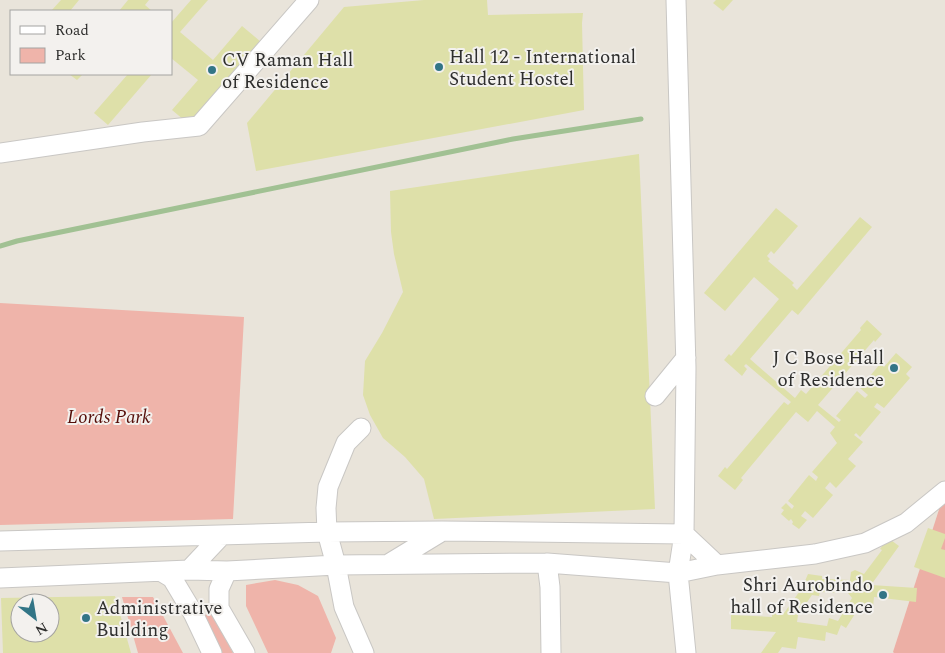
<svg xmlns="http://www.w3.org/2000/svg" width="945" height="653" font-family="Spectral,serif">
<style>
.built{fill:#e9e4da;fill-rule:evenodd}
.green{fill:#efb4aa}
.forest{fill:#ecafa5}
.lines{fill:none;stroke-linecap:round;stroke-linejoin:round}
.stream{stroke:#a1c193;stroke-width:5}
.building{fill:#dee0a9;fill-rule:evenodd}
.minor-casing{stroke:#c9c7c4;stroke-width:21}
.minor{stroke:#fff;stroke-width:19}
.poi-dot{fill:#327586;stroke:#f3f1ee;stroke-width:2}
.labels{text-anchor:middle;stroke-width:4;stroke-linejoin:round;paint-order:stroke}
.poi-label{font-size:19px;fill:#2e2e2d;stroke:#f3f1ee;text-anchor:start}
.park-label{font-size:19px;font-style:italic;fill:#550e09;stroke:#f3f1ee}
</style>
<rect width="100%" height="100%" fill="#f3f1ee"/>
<!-- built -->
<path class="built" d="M0 0H945V653H0ZM11 11H171V74H11ZM20 603H50V633H20Z"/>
<!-- green -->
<path class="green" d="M0 303 244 317 233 519 0 525Z
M275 580 298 585 318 596 336 638 331 653H268L246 606V585Z
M122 597H153L183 653H138Z
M212 613 233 653H222L204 620 205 615Z"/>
<!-- forest -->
<path class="forest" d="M945 491V653H894L893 652Z"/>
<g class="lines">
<!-- stream -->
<path class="stream" d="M0 246 17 241 513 139 641 119"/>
</g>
<!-- building -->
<path class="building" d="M61 0H79L70 11H51Z
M128 0H149L145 5 152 11H119Z
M191 0H208L180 32 213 60 242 26 261 42 190 125 172 110 198 80 171 58V23Z
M424 0H487L488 15 583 13 582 23 584 110 256 171 247 123 344 7Z
M716 0H733L723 11 713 3Z
M69 74H83L77 80Z
M128 74H152L108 125 94 113Z
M639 154 655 509 434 519 424 479 405 457 383 438 370 415 363 395 365 361 382 333 403 292 394 254 391 232 390 191Z
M776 208 798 226 774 254 771 251 767 256 770 259 768 261 794 283 792 285 797 290 860 217 872 227 798 315 792 310 750 359 795 398 801 390 806 394 861 330 860 328 867 320 882 334 875 342 874 340 818 405 839 422 841 420 836 416 857 391 865 398 868 395 860 388 880 364 884 367 896 353 912 367 906 374 910 378 884 408 877 403 874 407 881 412 860 437 856 433 854 435 863 442 848 459 856 466 836 488 830 482 825 488 833 495 813 518 805 511 801 516 807 520 799 529 792 524 793 522 791 519 789 521 781 514 784 510 781 508 786 503 792 509 794 506 788 501 809 475 816 481 818 477 812 472 837 443 830 433 835 427 817 411 808 422 796 412 741 478 743 480 735 490 718 476 725 467 727 469 784 402 788 405 791 402 746 364 744 366 747 369 742 376 724 360 729 354 731 356 779 299 754 277 725 311 704 293Z
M928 528 945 534V538L941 549 945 550V578L914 567Z
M888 538 899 546 871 585 917 588 916 602 874 597 873 607 860 606 846 628 841 625 837 635 826 632 825 641 798 637 796 649 782 647 778 653H761L776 632 731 629V615L772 617V612L784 613 802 588 808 574 822 576V579L850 580 851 572 855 570 864 574 882 550 880 549ZM820 592 848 593 852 598 838 621 829 618 827 626 797 622 798 615 812 595 819 596Z
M115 596 131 653H3L1 598ZM20 603H50V633H20Z"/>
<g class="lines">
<defs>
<path id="minor" d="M676 0 686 368 684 534 678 573 686 653
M0 153 143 132 199 126 309 0
M655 396 686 358
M361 428 346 443 328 487 326 508 327 532 336 565 344 607 364 653
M0 541 327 532 442 531 684 534 717 565
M390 563 441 532
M547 563 550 587 551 653
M189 570 222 535
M227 571 219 589V608L245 653
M162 572 172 578 193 613 212 653
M0 578 189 570 227 571 336 565 547 563 678 573 717 565 815 554 865 543 906 523 945 491"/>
</defs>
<!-- minor casing -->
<use href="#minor" class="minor-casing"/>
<!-- minor -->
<use href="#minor" class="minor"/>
</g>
<!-- markers -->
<g class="poi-dot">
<circle cx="439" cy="67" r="5"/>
<circle cx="212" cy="70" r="5"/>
<circle cx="894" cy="368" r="5"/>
<circle cx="883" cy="595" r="5"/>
<circle cx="86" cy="618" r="5"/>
</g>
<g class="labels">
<!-- poi labels -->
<g class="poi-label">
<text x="449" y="63">Hall 12 - International<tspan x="449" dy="22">Student Hostel</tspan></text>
<text x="222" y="66">CV Raman Hall<tspan x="222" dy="22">of Residence</tspan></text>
<text x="884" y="364" text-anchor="end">J C Bose Hall<tspan x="884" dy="22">of Residence</tspan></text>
<text x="873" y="591" text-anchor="end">Shri Aurobindo<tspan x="873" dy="22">hall of Residence</tspan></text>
<text x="96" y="614">Administrative<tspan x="96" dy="22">Building</tspan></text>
</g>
<!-- park labels -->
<g class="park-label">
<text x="109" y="423">Lords Park</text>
</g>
</g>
<!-- legend -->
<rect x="10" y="10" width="162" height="65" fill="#f3f1ee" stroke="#a4a3a1"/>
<rect x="20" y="26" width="25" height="8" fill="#ffffff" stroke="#a4a3a1"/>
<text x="55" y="35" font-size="15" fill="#2e2e2d">Road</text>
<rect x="20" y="48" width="25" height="15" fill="#efb4aa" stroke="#a4a3a1"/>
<text x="55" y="60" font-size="15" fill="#2e2e2d">Park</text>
<!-- north arrow -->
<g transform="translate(35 618) rotate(149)"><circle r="24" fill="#f3f1ee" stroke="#a4a3a1"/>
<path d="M0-4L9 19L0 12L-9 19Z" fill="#327586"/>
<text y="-8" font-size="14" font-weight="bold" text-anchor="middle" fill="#2e2e2d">N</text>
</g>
</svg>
